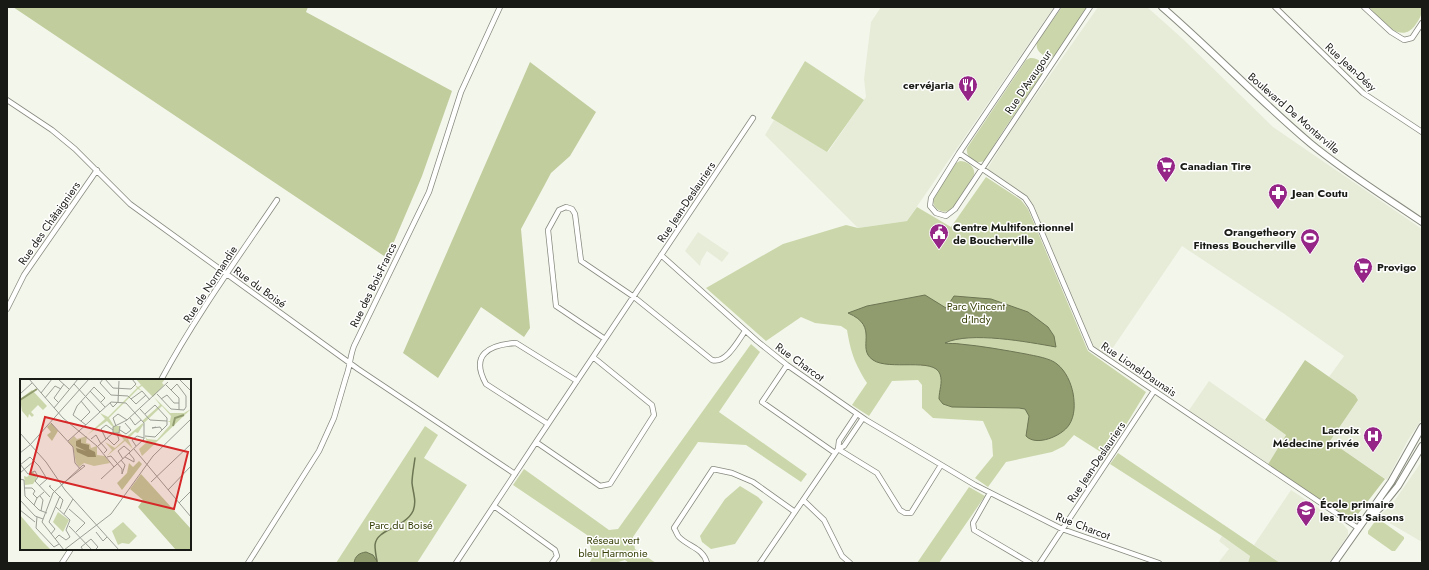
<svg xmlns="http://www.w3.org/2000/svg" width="1429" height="570" font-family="Jost,sans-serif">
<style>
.built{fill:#e7ecd9}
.green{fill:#cbd7ab}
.forest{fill:#c1cd9d}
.water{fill:#919c6e;stroke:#6d7553}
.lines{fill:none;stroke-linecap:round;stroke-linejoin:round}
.stream{stroke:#6d7553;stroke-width:1.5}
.street-casing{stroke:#86897e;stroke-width:6}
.secondary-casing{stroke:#86897e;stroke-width:8}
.street{stroke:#fff;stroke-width:4.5}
.secondary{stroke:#fff;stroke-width:6}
.labels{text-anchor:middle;stroke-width:3;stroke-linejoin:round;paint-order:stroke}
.street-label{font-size:11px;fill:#181a15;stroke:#fff}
.poi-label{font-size:11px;font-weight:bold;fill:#181a15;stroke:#fff;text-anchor:start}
.park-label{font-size:11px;fill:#364007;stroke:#fff}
.inset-river{fill:none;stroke:#919c6e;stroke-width:2}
.inset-road{fill:none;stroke:#9b9e95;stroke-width:1}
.view{fill:#d62828;fill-opacity:0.15;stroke:#d62828;stroke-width:2}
.inset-edge{fill:none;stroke:#181a15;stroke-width:2}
</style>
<rect width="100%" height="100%" fill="#f3f6eb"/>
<!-- built -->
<path class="built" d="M881 7H1054L907 221 858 228 765 135 774 120 828 152 866 97 864 79 871 22Z
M1098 7H1147L1183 39 1273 127 1422 229V419L1408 440 1387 480 1330 441 1358 400 1355 395 1329 377 1344 356 1283 313 1182 246 1106 358 1091 348 1025 198 986 171 1010 132Z
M698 232 729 253 722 262 707 251 701 261 700 266 685 251Z
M1209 381 1286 435 1267 466 1187 413Z
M1422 461V542L1379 517 1395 500Z
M1291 490 1343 524 1348 530V535L1329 563H1280L1254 545Z
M1222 536 1250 556 1248 563H1218L1229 549 1219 541Z"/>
<!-- green -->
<path class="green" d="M1062 7H1088L1054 56 1049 58C1042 55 1035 51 1037 42Z
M1369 7H1422C1422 15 1420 18 1416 24 1401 47 1380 19 1369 7Z
M1030 58C1038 57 1046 64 1044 72L1005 128 984 161C976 165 965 157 967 148L1026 60Z
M805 61 864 100 827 152 771 118Z
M960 161C967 161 976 167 974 175 968 184 959 203 951 209 944 216 930 208 934 198 938 188 950 173 956 163Z
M986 177 1021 200 1028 209 1088 351 1146 392 1107 456 1074 435 1064 446 1052 452 1006 462 988 487 975 478 993 456 992 441 983 421 933 418 922 408V385L918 380 892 381 869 416 852 405 867 383C854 362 851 353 847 330L841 326 815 323 801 317 766 341 706 288 783 244 846 225 858 228 907 221 917 207 951 227Z
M751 344 760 352 719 412 807 474 801 482 746 445 698 442 633 537 635 549 656 563H629L625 560 615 563H589L593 557 587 535 513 485 524 469 609 530 618 529Z
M425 426 438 435 424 458 467 485 417 563H336Z
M1118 453 1280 563H1248L1250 556 1222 536 1110 464Z
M740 486 758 497 763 502 735 544 711 549 702 542 700 536 725 499Z
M969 487 985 496 939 563H917Z
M1376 520H1380L1404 537V539L1395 551H1392L1368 534V531Z"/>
<!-- forest -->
<path class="forest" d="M13 7H308L306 12 452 91 422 176 387 258Z
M530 62 596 112 570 156 551 173 521 229 530 328 524 337 481 307 438 378 403 353Z
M1305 360 1355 395 1358 400 1330 441 1385 479 1351 523 1267 466 1286 435 1265 420Z"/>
<!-- water -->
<path class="water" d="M925 295 946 308 954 296 991 299 1028 312 1048 327 1054 336 1056 347C1028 342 970 331 945 343 949 344 955 343 960 344 982 346 1004 350 1026 354 1035 356 1050 358 1057 364 1066 371 1071 383 1073 393 1075 404 1075 416 1069 425 1062 436 1036 447 1026 436L1029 416 1025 409 1019 408 952 407 943 404 939 399C939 390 943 383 940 374 934 357 889 371 873 360 855 348 881 327 848 313L867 306Z
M366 552 373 555 378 563H354C355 556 359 553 366 552Z"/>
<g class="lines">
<!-- stream -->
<path class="stream" d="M377 561C376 556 375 550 375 545 376 529 405 528 413 511 417 501 413 493 412 483 412 475 414 466 415 458"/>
<defs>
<path id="street" d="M1058 7 959 153 931 198 930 206 936 213 946 216 955 209 1090 7
M1275 7 1363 93 1422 132
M1364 7 1391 32 1404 40 1412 38 1422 23
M7 100 52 130 75 149 130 204 358 369 515 474
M959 153 1025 198 1031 207 1091 348 1358 528
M661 255 757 341 787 365 866 420 975 485 1062 529 1159 563
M7 309 24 275 97 170
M605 339 556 306 548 230 559 210 566 207 572 209 575 214 581 261 634 297 712 360C726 364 738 341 745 331
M787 365 762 402 835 453
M161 380C195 317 237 259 277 200
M548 424 486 384C470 355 488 345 516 343L577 381
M536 442 600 486 610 484 654 415 652 405 593 357
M838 449 877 473 900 510 905 513H911L941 465
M838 449 844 446 863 418
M990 493 973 523 974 530 1030 563
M803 500 824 520 842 556 850 563
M494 506 555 550 557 556 552 563
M62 563 71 549
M248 563 319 451 334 418 346 377C350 367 350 356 354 346L429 192 461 92 500 7
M456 563 536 442 753 118
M707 563C703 548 689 547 679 537 677 535 676 531 674 528L713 469 732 473 753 482 795 512
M760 563 838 449 839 441 857 414
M1040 563 1154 391"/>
<path id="secondary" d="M1162 7C1213 51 1259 100 1310 143 1345 172 1384 196 1422 222
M1370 517 1382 506 1398 486 1422 446
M1334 563 1391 482 1422 427"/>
</defs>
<!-- street casing -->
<use href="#street" class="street-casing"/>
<!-- secondary casing -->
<use href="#secondary" class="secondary-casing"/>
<!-- street -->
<use href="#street" class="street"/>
<!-- secondary -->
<use href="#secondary" class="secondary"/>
</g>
<!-- icons -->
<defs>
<symbol id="restaurant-pin" viewBox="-11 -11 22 30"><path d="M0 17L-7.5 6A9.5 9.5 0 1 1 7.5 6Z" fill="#952586" stroke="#fff"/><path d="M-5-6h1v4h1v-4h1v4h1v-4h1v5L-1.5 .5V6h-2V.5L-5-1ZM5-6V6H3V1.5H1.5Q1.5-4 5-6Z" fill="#fff"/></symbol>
<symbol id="supermarket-pin" viewBox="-11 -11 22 30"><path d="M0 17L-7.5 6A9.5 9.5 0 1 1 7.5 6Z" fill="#952586" stroke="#fff"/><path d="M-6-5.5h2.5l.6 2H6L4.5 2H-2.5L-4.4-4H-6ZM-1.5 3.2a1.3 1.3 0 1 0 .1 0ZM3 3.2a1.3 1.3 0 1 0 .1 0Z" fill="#fff"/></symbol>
<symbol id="pharmacy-pin" viewBox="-11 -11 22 30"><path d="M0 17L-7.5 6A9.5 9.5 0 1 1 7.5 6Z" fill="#952586" stroke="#fff"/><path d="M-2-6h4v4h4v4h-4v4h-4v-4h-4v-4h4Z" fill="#fff"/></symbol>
<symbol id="civic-pin" viewBox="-11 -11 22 30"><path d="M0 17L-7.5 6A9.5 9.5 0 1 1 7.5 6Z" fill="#952586" stroke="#fff"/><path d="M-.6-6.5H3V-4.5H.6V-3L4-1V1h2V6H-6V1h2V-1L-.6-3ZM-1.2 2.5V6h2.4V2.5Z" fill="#fff"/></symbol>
<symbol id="stadium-pin" viewBox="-11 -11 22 30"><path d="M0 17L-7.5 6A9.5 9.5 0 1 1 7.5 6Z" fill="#952586" stroke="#fff"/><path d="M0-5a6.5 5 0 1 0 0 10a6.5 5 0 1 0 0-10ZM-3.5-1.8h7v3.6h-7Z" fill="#fff"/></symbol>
<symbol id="hospital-pin" viewBox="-11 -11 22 30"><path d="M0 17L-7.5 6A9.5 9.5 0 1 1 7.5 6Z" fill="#952586" stroke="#fff"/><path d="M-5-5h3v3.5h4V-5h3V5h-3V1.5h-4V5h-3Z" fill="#fff"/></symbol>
<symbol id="school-pin" viewBox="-11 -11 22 30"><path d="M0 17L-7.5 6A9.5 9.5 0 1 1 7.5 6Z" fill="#952586" stroke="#fff"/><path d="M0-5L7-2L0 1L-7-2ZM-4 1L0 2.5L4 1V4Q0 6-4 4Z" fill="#fff"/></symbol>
</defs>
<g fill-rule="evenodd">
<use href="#restaurant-pin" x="957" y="74" width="22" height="30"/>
<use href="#supermarket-pin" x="1155" y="155" width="22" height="30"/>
<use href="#pharmacy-pin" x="1267" y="182" width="22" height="30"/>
<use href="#civic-pin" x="928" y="222" width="22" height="30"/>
<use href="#stadium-pin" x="1299" y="227" width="22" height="30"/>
<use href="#supermarket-pin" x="1352" y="256" width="22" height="30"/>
<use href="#hospital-pin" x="1362" y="425" width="22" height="30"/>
<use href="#school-pin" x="1295" y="499" width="22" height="30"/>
</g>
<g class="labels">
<!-- street labels -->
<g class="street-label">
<text transform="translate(1351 67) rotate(43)" y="4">Rue Jean-Désy</text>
<text transform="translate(1028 82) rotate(-56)" y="4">Rue D'Avaugour</text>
<text transform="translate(1294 113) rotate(41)" y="4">Boulevard De Montarville</text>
<text transform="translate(686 202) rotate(-56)" y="4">Rue Jean-Deslauriers</text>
<text transform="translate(49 223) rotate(-55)" y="4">Rue des Châtaigniers</text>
<text transform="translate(210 284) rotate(-57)" y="4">Rue de Normandie</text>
<text transform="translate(373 285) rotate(-64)" y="4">Rue des Bois-Francs</text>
<text transform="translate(260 287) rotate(36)" y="4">Rue du Boisé</text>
<text transform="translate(800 362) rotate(36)" y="4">Rue Charcot</text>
<text transform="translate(1139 369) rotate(34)" y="4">Rue Lionel-Daunais</text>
<text transform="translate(1096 462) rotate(-56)" y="4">Rue Jean-Deslauriers</text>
<text transform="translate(1083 526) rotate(21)" y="4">Rue Charcot</text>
</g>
<!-- poi labels -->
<g class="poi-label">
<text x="954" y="89" text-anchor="end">cervéjaria</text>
<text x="1180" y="170">Canadian Tire</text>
<text x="1292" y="197">Jean Coutu</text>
<text x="953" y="231">Centre Multifonctionnel<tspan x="953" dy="13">de Boucherville</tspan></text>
<text x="1296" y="236" text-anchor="end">Orangetheory<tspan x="1296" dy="13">Fitness Boucherville</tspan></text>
<text x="1377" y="271">Provigo</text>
<text x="1359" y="434" text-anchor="end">Lacroix<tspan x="1359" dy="13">Médecine privée</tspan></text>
<text x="1320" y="508">École primaire<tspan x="1320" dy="13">les Trois Saisons</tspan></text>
</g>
<!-- park labels -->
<g class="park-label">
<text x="976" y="310">Parc Vincent<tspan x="976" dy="13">d'Indy</tspan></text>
<text x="401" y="529">Parc du Boisé</text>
<text x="613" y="544">Réseau vert<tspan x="613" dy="13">bleu Harmonie</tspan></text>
</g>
</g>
<!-- overview -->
<g transform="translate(20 379)">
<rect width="171" height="171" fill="#f3f6eb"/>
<path d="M116 0H145L142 4 144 6 133 18 122 7 119 9 122 12 118 10 89 39 94 47H100L99 53 105 59 123 44 124 48 123 46 118 54 115 53 108 60 113 70 105 62 87 77 92 71 85 63 95 69 104 61 98 54H93V48L87 42 67 56 85 40 80 34 88 38 117 9 115 6 118 8 121 6ZM12 11 27 27 23 31 18 26 11 33 14 36 12 38 9 35 8 39 2 32 0 20ZM134 18 150 34H164L171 30 122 77 119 70 127 63 125 57 127 60 137 61 150 46V43L147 42H150L151 37 142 27 124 44 122 42 140 26ZM54 57 57 60 67 57 66 64 70 65 71 69 77 67V76L85 77 90 84 74 87 64 84 59 88 56 84 53 68 48 63ZM13 92 17 99 13 105 5 106 4 97 7 98ZM38 133 49 141 43 153 33 143ZM0 136 23 163 31 171H0ZM103 143 117 157 109 165 102 164 98 166 92 152Z" fill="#cbd7ab"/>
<path d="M31 44 38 52 32 62 27 56 31 53 27 48ZM119 82 122 85 102 111 97 104 107 94 109 84 113 88ZM121 95 171 150V171H156L118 128 123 121 110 110Z" fill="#c1cd9d"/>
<path d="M61 60V64L69 66V70L75 73 76 78H68L57 73 56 69 66 72 56 67V62Z" fill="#919c6e"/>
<path class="inset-river" d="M0 21 17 10M153 47 155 39 164 36"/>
<path class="inset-road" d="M9 0 43 39 77 67 94 88M38 0 49 10M83 0 80 4 91 16 108 17 116 25 126 16M85 0 93 9 111 10 116 5 112 0M159 0 171 12M54 5 80 33M146 6 159 19V31M70 12 85 28M21 14 32 0M0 15 12 4M137 15 151 30 164 31 166 28V17L157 5 151 11M25 19 35 7 41 10M111 20 122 12 130 21M141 20 147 16 154 24H159M39 24 34 19 44 5M90 24 93 28 98 23 99 2M34 29 58 0M120 30 130 41 147 42M110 39 115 46 121 41M61 42 70 33 61 22M31 44 53 68 55 84 61 91M66 46 53 36 57 27 74 8 85 19 81 23M96 47 93 39 98 35 107 41M136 48 132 49 140 48 142 51M100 51 106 55 111 51 105 44M0 54 26 83 45 111 99 171M93 54V48L107 41 148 3M125 57 135 58 147 46V39L135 26 125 35M87 59 94 66 99 61 97 54M71 60 76 56 81 65M86 60 81 50 86 46 93 51M48 62 91 23 106 24 124 44V60L81 100M81 64 87 71 84 74M10 66 69 0M78 67 93 54H99L100 47M116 67 112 61 117 57 124 59M114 70 171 138M0 74 10 66M87 78 91 77 102 90V95L105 86 101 81M105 78 114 83V80L109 74M103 80 98 72 104 67 111 73M0 85 8 95 15 92 18 98 15 102 30 118M0 86 10 78 19 87 27 100 19 107M0 94 14 82M0 100 4 101 5 117 19 131 27 134M131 103 171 65M41 106 65 87M31 107H29L43 121 40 130M4 109H12L15 112 13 115 17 119M148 111 171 87M20 117 23 121 21 132M0 121 15 137 23 140M159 124 171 112M14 126 17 119 24 113M49 130 65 144 56 153M0 131 15 143M44 135 53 120M17 138 16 149 34 168 39 165M49 147 72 171M76 153 83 162 87 158M31 155 35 150 29 143 40 117M35 160 39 156 46 161 50 158 46 151 50 141 36 128M44 171 91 135 133 77 171 40M44 171 22 143 33 114 63 86 65 87M63 171 61 168 71 160 78 168 75 171"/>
<path class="view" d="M25 38 168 73 154 130 10 95Z"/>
<rect width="171" height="171" class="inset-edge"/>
</g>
<!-- border -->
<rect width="1429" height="570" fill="none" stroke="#181a15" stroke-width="16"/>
</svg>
